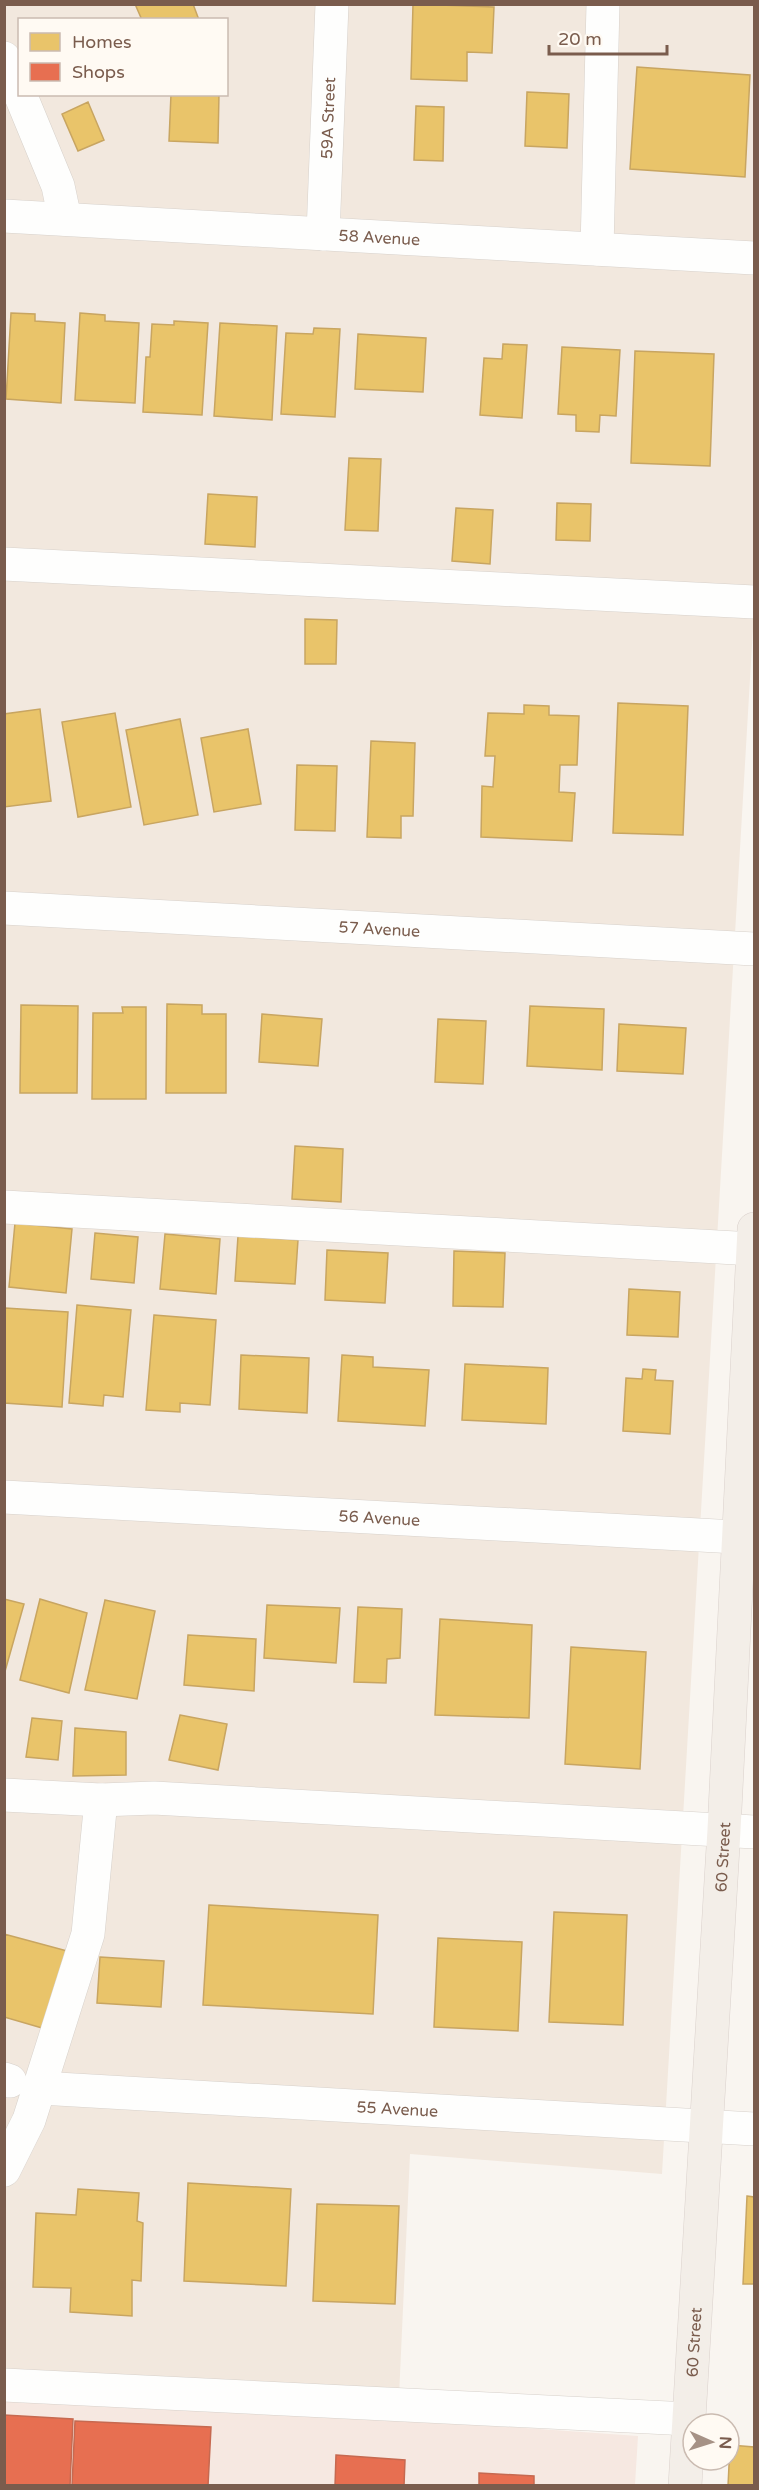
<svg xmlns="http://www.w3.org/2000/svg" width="759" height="2490" font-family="'Varela Round',sans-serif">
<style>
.residential{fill:#f2e8de;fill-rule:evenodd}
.commercial{fill:#f6e8e1}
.homes{fill:#e9c46a;stroke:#c8a561;stroke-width:1.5}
.shops{fill:#e76f51;stroke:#c66950;stroke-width:1.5}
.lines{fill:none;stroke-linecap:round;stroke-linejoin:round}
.minor-casing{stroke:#d7d1cb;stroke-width:34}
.major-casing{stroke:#dad1cc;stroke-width:34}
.minor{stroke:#fefefd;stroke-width:33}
.major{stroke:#f3eee8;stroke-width:33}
.labels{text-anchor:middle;stroke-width:6;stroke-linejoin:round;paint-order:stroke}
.street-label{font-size:16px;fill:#7a5c4d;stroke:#fffaf3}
</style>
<rect width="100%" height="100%" fill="#f9f5f0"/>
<!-- residential -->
<path class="residential" d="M4 5H754V611L662 2174 410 2154 398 2419 5 2383ZM20 20H226V94H20Z"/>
<!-- commercial -->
<path class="commercial" d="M4 2383 398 2419 638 2436 635 2485H5Z"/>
<!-- homes -->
<path class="homes" d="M135 4H193L199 20H142Z
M413 4 494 7 492 53 467 52V81L411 79Z
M637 67 750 75 745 177 630 169Z
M527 92 569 94 567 148 525 146Z
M171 94H219L218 143 169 141Z
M88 102 104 140 78 151 62 114Z
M416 106 444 107 443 161 414 160Z
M11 313 35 314V321L65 323 61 403 6 399Z
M80 313 105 315V321L139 323 135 403 75 400Z
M174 321 208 323 202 415 143 412 146 357H150L152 324 174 325Z
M220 323 277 326 272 420 214 416Z
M314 328 340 329 335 417 281 414 286 333 313 334Z
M358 334 426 338 423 392 355 389Z
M503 344 527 345 522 418 480 415 484 358 502 359Z
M562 347 620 350 616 416 600 415 599 432 576 431V415L558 414Z
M635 351 714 354 710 466 631 463Z
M349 458 381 459 378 531 345 530Z
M208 494 257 497 255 547 205 544Z
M557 503 591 504 590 541 556 540Z
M456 508 493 510 490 564 452 561Z
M305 619 337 620 336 664H305Z
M618 703 688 706 683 835 613 833Z
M524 705 549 706V715L579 716 577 765H560L559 792 575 793 572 841 481 837 482 786 493 787 495 756H485L488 713 524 714Z
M40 709 51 801 4 807V714Z
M115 713 131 807 78 817 62 722Z
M180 719 198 815 144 825 126 730Z
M248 729 261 804 214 812 201 738Z
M371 741 415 743 413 816H401V838L367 837Z
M297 765 337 766 335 831 295 830Z
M167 1004 202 1005V1014H226V1093H166Z
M21 1005 78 1006 77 1093H20Z
M530 1006 604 1009 602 1070 527 1066Z
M122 1007H146V1099H92L93 1013H123Z
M262 1014 322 1019 318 1066 259 1062Z
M438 1019 486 1021 483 1084 435 1082Z
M619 1024 686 1028 683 1074 617 1071Z
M295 1146 343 1149 341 1202 292 1199Z
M15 1223 72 1229 66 1293 9 1287Z
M95 1233 138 1237 134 1283 91 1279Z
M165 1234 220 1239 216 1294 160 1289Z
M238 1236 298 1240 295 1284 235 1281Z
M327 1250 388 1253 385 1303 325 1300Z
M454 1251 505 1253 503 1307 453 1306Z
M629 1289 680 1292 678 1337 627 1335Z
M77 1305 131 1310 123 1397 104 1395 103 1406 69 1403Z
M5 1308 68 1312 62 1407 4 1403Z
M154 1315 216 1320 210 1405 180 1403V1412L146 1410Z
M241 1355 309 1358 307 1413 239 1409Z
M342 1355 373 1357V1367L429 1370 425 1426 338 1421Z
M465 1364 548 1368 546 1424 462 1420Z
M643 1369 656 1370 655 1380 673 1381 670 1434 623 1431 626 1378 642 1379Z
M4 1599 24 1604 4 1675Z
M40 1599 87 1613 69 1693 20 1680Z
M105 1600 155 1611 137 1699 85 1690Z
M267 1605 340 1608 336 1663 264 1658Z
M358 1607 402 1609 400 1658 387 1659 386 1683 354 1682Z
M440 1619 532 1625 529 1718 435 1715Z
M188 1635 256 1639 254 1691 184 1685Z
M571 1647 646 1652 640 1769 565 1764Z
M180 1715 227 1724 218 1770 169 1760Z
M32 1718 62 1721 58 1760 26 1757Z
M75 1728 126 1732V1775L73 1776Z
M209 1905 378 1915 373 2014 203 2005Z
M554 1912 627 1915 623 2025 549 2022Z
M4 1934 71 1952 49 2030 4 2017Z
M438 1938 522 1942 518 2031 434 2027Z
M100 1957 164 1961 161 2007 97 2003Z
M188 2183 291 2189 286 2286 184 2281Z
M78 2189 139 2193 137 2221 143 2223 141 2281 132 2280V2316L70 2312 71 2288 33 2287 36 2213 76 2215Z
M747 2196 754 2197V2284H743Z
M317 2204 399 2206 395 2304 313 2301Z
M730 2445 754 2447V2486H728Z"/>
<!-- shops -->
<path class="shops" d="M4 2415 73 2419 70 2486H4Z
M75 2421 211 2427 208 2486H72Z
M336 2455 405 2460 404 2486H335Z
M479 2473 534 2476V2486H479Z"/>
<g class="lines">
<defs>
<g id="minor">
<path d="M4 58 20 94"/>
<path d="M20 94 58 186 65 219"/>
<path id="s1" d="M4 216 754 258"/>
<path id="s2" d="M323 234 332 4"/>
<path d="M597 249 603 4"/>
<path d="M4 564 754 602"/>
<path id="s3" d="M4 908 754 949"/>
<path d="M4 1207 754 1249"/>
<path id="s4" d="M4 1497 754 1538"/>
<path d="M4 1795 101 1800 154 1798 754 1832"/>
<path d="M4 2079 10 2081"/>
<path id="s5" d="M40 2088 754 2129"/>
<path d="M4 2170 29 2120 88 1934 101 1800"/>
<path d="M4 2385 689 2419"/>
</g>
<g id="major">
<path id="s6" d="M685 2486 724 1830 754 1229"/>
</g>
</defs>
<!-- minor casing -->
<use href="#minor" class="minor-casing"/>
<!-- major casing -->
<use href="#major" class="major-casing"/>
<!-- minor -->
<use href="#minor" class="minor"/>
<!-- major -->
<use href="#major" class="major"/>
</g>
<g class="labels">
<!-- street labels -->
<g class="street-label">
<text dy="6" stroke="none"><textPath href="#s2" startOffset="116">59A Street</textPath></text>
<text dy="6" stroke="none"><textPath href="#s1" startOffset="376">58 Avenue</textPath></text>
<text dy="6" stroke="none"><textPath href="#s3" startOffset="376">57 Avenue</textPath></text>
<text dy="6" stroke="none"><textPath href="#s4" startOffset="376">56 Avenue</textPath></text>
<text dy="6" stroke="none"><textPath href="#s6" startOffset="630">60 Street</textPath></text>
<text dy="6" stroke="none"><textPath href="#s5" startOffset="358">55 Avenue</textPath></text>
<text dy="6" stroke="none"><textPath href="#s6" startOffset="144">60 Street</textPath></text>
</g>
</g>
<!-- border -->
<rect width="759" height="2490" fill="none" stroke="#7a5c4d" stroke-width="12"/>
<!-- legend -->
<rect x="18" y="18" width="210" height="78" fill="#fffaf3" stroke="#cabbb1" stroke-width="1.5"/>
<rect x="30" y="33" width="30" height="18" fill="#e9c46a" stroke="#cabbb1" stroke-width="1.5"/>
<text x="72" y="48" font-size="18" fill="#7a5c4d">Homes</text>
<rect x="30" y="63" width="30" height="18" fill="#e76f51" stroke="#cabbb1" stroke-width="1.5"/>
<text x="72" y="78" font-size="18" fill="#7a5c4d">Shops</text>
<!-- north arrow -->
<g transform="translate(711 2442) rotate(93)"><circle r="28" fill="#fffaf3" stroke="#cabbb1" stroke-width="1.5"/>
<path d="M0-4.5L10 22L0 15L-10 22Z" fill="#a69286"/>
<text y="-9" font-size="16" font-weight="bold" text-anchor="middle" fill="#7a5c4d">N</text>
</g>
<!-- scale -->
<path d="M549 45v9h118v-9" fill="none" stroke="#7a5c4d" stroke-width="3"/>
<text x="558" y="45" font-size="18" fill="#7a5c4d" stroke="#fffaf3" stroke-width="4.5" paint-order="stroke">20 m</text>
</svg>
